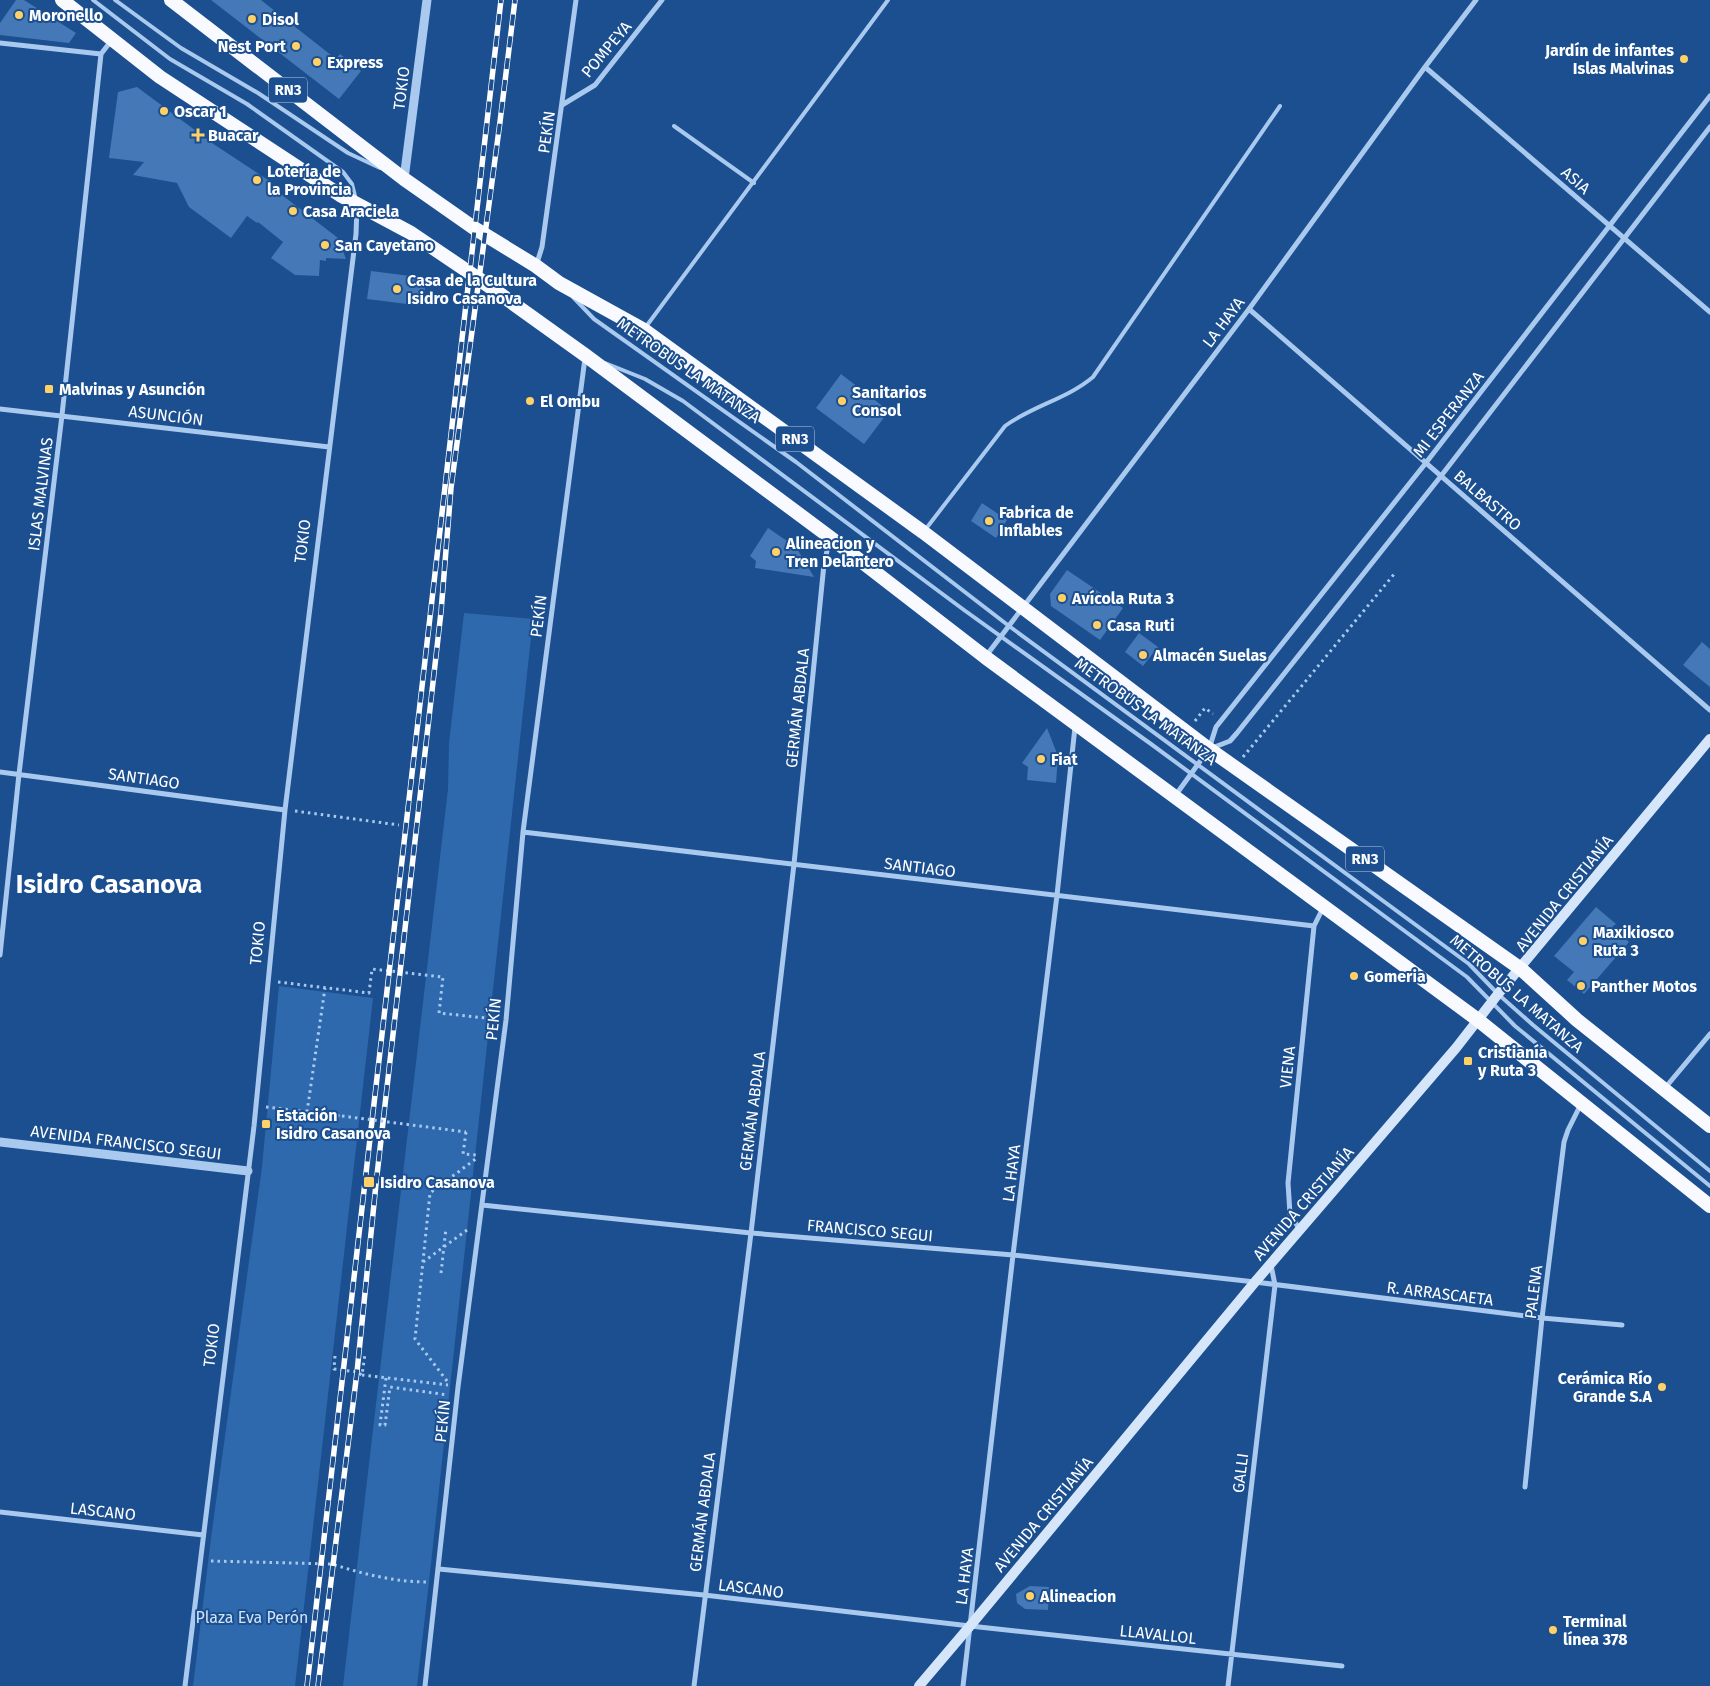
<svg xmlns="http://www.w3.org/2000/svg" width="1710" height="1686" font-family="'Fira Sans',sans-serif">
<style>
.green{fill:#2e69ad}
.building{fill:#4478b7}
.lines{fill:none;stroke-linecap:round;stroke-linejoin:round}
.path{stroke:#a9c9ee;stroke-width:3;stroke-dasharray:2.5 4;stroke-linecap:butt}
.service{stroke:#a9c9ee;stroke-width:4}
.minor{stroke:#a9c9ee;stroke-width:5}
.tertiary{stroke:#a9c9ee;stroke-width:9}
.secondary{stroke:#d6e6fa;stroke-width:10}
.trunk{stroke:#f8faff;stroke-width:14}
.rail-casing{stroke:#fff;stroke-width:5.5}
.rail{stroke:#1b4f8f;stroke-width:4;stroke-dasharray:11;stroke-linecap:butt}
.path-bridge{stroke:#a9c9ee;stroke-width:3;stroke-dasharray:2.5 4;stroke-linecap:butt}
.poi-dot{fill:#ffd166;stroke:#1b4f8f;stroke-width:2}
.labels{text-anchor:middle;stroke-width:4;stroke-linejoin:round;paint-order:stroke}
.shield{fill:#1b4f8f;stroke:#bbcadd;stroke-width:1}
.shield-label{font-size:15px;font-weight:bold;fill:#fff}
.poi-label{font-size:16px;font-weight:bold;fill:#fff;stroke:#1b4f8f;text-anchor:start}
.street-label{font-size:16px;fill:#fff;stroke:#1b4f8f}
.park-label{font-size:16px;fill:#cfe3fa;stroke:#1b4f8f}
.town-label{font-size:26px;font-weight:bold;fill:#fff;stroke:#1b4f8f}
</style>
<rect width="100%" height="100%" fill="#1b4f8f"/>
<!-- green -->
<path class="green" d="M464 613 533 619 430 1573 417 1686H343L448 789 449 743Z
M279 986 373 998 295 1686H193L211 1538 262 1167Z"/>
<!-- building -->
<path class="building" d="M16 0H24L76 33 69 43 0 35V23Z
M211 0H261L336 59 340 54 361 71 339 99Z
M137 87 215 145 271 182 269 185 338 238 346 259 326 258V261L320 260 319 276 295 275 271 258 283 242 258 222 257 223 247 216 231 238 189 207 177 183 133 175 144 162 109 158 118 92Z
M371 271 426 278 423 306 367 299Z
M841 374 889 411 864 444 816 408Z
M982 503 1007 520 996 538 971 521Z
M768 528 796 547 814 577 755 568 756 561 750 556Z
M1067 570 1123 608 1100 640 1051 606 1050 594Z
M1139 633 1158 647 1143 666 1125 652Z
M1702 642 1710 649V687L1683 665Z
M1047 728 1058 756 1056 783 1027 780 1028 767 1022 763Z
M1596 907 1616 924 1612 927 1629 942 1584 994 1567 980 1574 972 1554 956Z
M1030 1586 1049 1587 1048 1610 1025 1609 1017 1603 1016 1594Z"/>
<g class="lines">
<!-- path -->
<path class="path" d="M1195 721 1205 708 1213 714
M1243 757 1395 573
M295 811 399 825
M278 982 369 993 372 969 443 977 439 1013 495 1019
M266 1107 342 1116
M307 1112 325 988
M466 1132 463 1154 477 1155
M423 1262 467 1230
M441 1273 446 1228
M335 1356 334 1369 357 1372 362 1375 365 1354
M362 1375 448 1385
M386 1378 380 1425H385L390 1387 448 1395
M447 1381 415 1339 430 1193 477 1158
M211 1561 332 1564C363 1574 395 1582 427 1582"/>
<!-- service -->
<path class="service" d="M93 0 170 59 247 104 343 172 352 184 356 200
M115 0 181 48 258 93 348 153 380 168
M674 126 754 183
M573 297 594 319 796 462 1009 626 1469 964 1498 994 1533 1025 1710 1171
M645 328 888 0
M605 363 645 379 683 401 964 610 1151 744 1467 977 1515 1026 1710 1186
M925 530 1005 426C1032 406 1067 399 1093 377L1280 106"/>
<!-- minor -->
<path class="minor" d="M0 43 101 54
M1425 67 1710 312
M562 105 595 85 662 0
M536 266 542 247 576 0
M1249 309 1710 710
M0 409 329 447
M986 656 1249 309 1425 67 1476 0
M1212 748 1230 741 1237 733 1441 476 1710 127
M0 772 285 810
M1175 796 1209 749 1216 727 1425 464 1710 96
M523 832 1314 926
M0 955 19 774 62 415 101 54 111 41
M1665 1088 1710 1034
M482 1205 751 1233 1013 1255 1255 1282 1542 1318 1622 1325
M1300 1230 1290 1214 1288 1183 1314 926 1323 908
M1525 1487 1542 1318 1564 1142 1568 1130 1581 1104
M0 1512 203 1535
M439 1569 704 1595 970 1626 1342 1666
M185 1686 254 1126 285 810 356 234 357 207
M425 1686 458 1387 506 1020 523 832 585 358
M694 1686 751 1233 794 864 824 564 830 538
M963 1686 1013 1255 1057 895 1075 727
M1228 1686 1275 1285 1271 1265"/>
<!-- tertiary -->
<path class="tertiary" d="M404 179 427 0
M0 1142 248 1171"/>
<!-- secondary -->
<path class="secondary" d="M919 1686 970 1626 1255 1282 1456 1048 1498 994 1710 739"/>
<!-- trunk -->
<path class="trunk" d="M62 0 160 77 340 195 411 233 479 279 585 355 831 538 985 657 1478 1020 1710 1206
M171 0 404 179 474 228 536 266 559 283 644 330 923 532 1209 749 1521 969 1577 1020 1710 1126"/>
<defs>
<path id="rail" d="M307 1686 501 0
M318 1686 357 1372 376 1184 441 612 451 488 500 122 515 0"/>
</defs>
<!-- rail casing -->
<use href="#rail" class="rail-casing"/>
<!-- rail -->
<use href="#rail" class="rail"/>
<!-- path-bridge -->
<path class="path-bridge" d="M342 1116 466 1132"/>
</g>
<!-- markers -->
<g class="poi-dot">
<circle cx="19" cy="15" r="5"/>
<circle cx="252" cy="19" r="5"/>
<circle cx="296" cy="46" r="5"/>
<circle cx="1684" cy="59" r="5"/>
<circle cx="317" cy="62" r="5"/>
<circle cx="164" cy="111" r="5"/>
<path d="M195.5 127.5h5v5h5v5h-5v5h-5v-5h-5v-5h5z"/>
<circle cx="257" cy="180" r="5"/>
<circle cx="293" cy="211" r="5"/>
<circle cx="325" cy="245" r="5"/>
<circle cx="397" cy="289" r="5"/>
<rect x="44" y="384" width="10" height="10" rx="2.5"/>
<circle cx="530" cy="401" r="5"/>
<circle cx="842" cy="401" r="5"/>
<circle cx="989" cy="521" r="5"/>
<circle cx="776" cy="552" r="5"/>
<circle cx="1062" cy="598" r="5"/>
<circle cx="1097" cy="625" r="5"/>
<circle cx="1143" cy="655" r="5"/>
<circle cx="1041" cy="759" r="5"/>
<circle cx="1583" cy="941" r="5"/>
<circle cx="1354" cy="976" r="5"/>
<circle cx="1581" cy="986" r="5"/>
<rect x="1463" y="1056" width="10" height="10" rx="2.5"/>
<rect x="261" y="1119" width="10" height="10" rx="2.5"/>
<rect x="363" y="1176" width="12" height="12" rx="2.5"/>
<circle cx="1662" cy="1387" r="5"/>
<circle cx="1030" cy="1596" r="5"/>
<circle cx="1553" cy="1630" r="5"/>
</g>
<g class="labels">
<!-- shield labels -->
<g class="shield">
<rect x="269" y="77.5" width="38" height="25" rx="4"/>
<rect x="776" y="426.5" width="38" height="25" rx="4"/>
<rect x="1346" y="846.5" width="38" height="25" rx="4"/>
</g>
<g class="shield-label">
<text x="288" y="95">RN3</text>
<text x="795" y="444">RN3</text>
<text x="1365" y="864">RN3</text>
</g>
<!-- poi labels -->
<g class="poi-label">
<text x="29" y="21">Moronello</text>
<text x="262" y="25">Disol</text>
<text x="286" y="52" text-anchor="end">Nest Port</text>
<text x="1674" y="56" text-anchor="end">Jardín de infantes<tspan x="1674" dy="18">Islas Malvinas</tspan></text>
<text x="327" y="68">Express</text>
<text x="174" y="117">Oscar 1</text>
<text x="208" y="141">Buacar</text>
<text x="267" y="177">Lotería de<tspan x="267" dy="18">la Provincia</tspan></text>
<text x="303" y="217">Casa Araciela</text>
<text x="335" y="251">San Cayetano</text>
<text x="407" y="286">Casa de la Cultura<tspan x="407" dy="18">Isidro Casanova</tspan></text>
<text x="59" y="395">Malvinas y Asunción</text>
<text x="852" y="398">Sanitarios<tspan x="852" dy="18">Consol</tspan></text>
<text x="540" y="407">El Ombu</text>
<text x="999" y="518">Fabrica de<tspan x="999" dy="18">Inflables</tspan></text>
<text x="786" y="549">Alineacion y<tspan x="786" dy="18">Tren Delantero</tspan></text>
<text x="1072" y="604">Avícola Ruta 3</text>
<text x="1107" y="631">Casa Ruti</text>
<text x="1153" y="661">Almacén Suelas</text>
<text x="1051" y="765">Fiat</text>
<text x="1593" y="938">Maxikiosco<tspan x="1593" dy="18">Ruta 3</tspan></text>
<text x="1364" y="982">Gomeria</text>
<text x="1591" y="992">Panther Motos</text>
<text x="1478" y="1058">Cristianía<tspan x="1478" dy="18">y Ruta 3</tspan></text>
<text x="276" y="1121">Estación<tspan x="276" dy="18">Isidro Casanova</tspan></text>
<text x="380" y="1188">Isidro Casanova</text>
<text x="1652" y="1384" text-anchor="end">Cerámica Río<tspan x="1652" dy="18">Grande S.A</tspan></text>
<text x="1040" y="1602">Alineacion</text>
<text x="1563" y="1627">Terminal<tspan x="1563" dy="18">línea 378</tspan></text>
</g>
<!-- street labels -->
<g class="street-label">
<text transform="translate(606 49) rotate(-50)" y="6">POMPEYA</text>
<text transform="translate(401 88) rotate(-83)" y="6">TOKIO</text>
<text transform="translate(546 132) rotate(-82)" y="6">PEKÍN</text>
<text transform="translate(1576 180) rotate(41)" y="6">ASIA</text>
<text transform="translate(1223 322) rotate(-53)" y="6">LA HAYA</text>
<text transform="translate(689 370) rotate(35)" y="6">METROBUS LA MATANZA</text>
<text transform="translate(1448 414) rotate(-52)" y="6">MI ESPERANZA</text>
<text transform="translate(166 415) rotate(7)" y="6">ASUNCIÓN</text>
<text transform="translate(40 494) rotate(-83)" y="6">ISLAS MALVINAS</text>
<text transform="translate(1488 500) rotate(41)" y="6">BALBASTRO</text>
<text transform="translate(302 541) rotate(-83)" y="6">TOKIO</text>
<text transform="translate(538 616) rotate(-83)" y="6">PEKÍN</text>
<text transform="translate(797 708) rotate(-84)" y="6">GERMÁN ABDALA</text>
<text transform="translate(1146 711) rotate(36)" y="6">METROBUS LA MATANZA</text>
<text transform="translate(144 778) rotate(8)" y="6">SANTIAGO</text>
<text transform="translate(920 867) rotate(7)" y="6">SANTIAGO</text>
<text transform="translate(1564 893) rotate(-51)" y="6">AVENIDA CRISTIANÍA</text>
<text transform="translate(257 943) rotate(-84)" y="6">TOKIO</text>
<text transform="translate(1517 993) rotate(41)" y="6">METROBUS LA MATANZA</text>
<text transform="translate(493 1019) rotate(-84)" y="6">PEKÍN</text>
<text transform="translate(1287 1067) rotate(-84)" y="6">VIENA</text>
<text transform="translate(752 1111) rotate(-83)" y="6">GERMÁN ABDALA</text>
<text transform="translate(126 1142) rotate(7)" y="6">AVENIDA FRANCISCO SEGUI</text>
<text transform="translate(1011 1173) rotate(-83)" y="6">LA HAYA</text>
<text transform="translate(1303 1203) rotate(-49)" y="6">AVENIDA CRISTIANÍA</text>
<text transform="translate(870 1230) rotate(5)" y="6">FRANCISCO SEGUI</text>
<text transform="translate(1533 1292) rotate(-83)" y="6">PALENA</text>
<text transform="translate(1440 1293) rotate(7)" y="6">R. ARRASCAETA</text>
<text transform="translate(211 1345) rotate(-83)" y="6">TOKIO</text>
<text transform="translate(442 1421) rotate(-84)" y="6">PEKÍN</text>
<text transform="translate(1240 1473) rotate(-83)" y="6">GALLI</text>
<text transform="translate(103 1511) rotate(6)" y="6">LASCANO</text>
<text transform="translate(702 1512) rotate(-83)" y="6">GERMÁN ABDALA</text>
<text transform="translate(1043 1514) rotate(-50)" y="6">AVENIDA CRISTIANÍA</text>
<text transform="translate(964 1576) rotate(-83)" y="6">LA HAYA</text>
<text transform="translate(751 1588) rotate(7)" y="6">LASCANO</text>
<text transform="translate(1158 1634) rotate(6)" y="6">LLAVALLOL</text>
</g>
<!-- park labels -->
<g class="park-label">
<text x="252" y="1623">Plaza Eva Perón</text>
</g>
<!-- town labels -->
<g class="town-label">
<text x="109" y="893">Isidro Casanova</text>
</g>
</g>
</svg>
